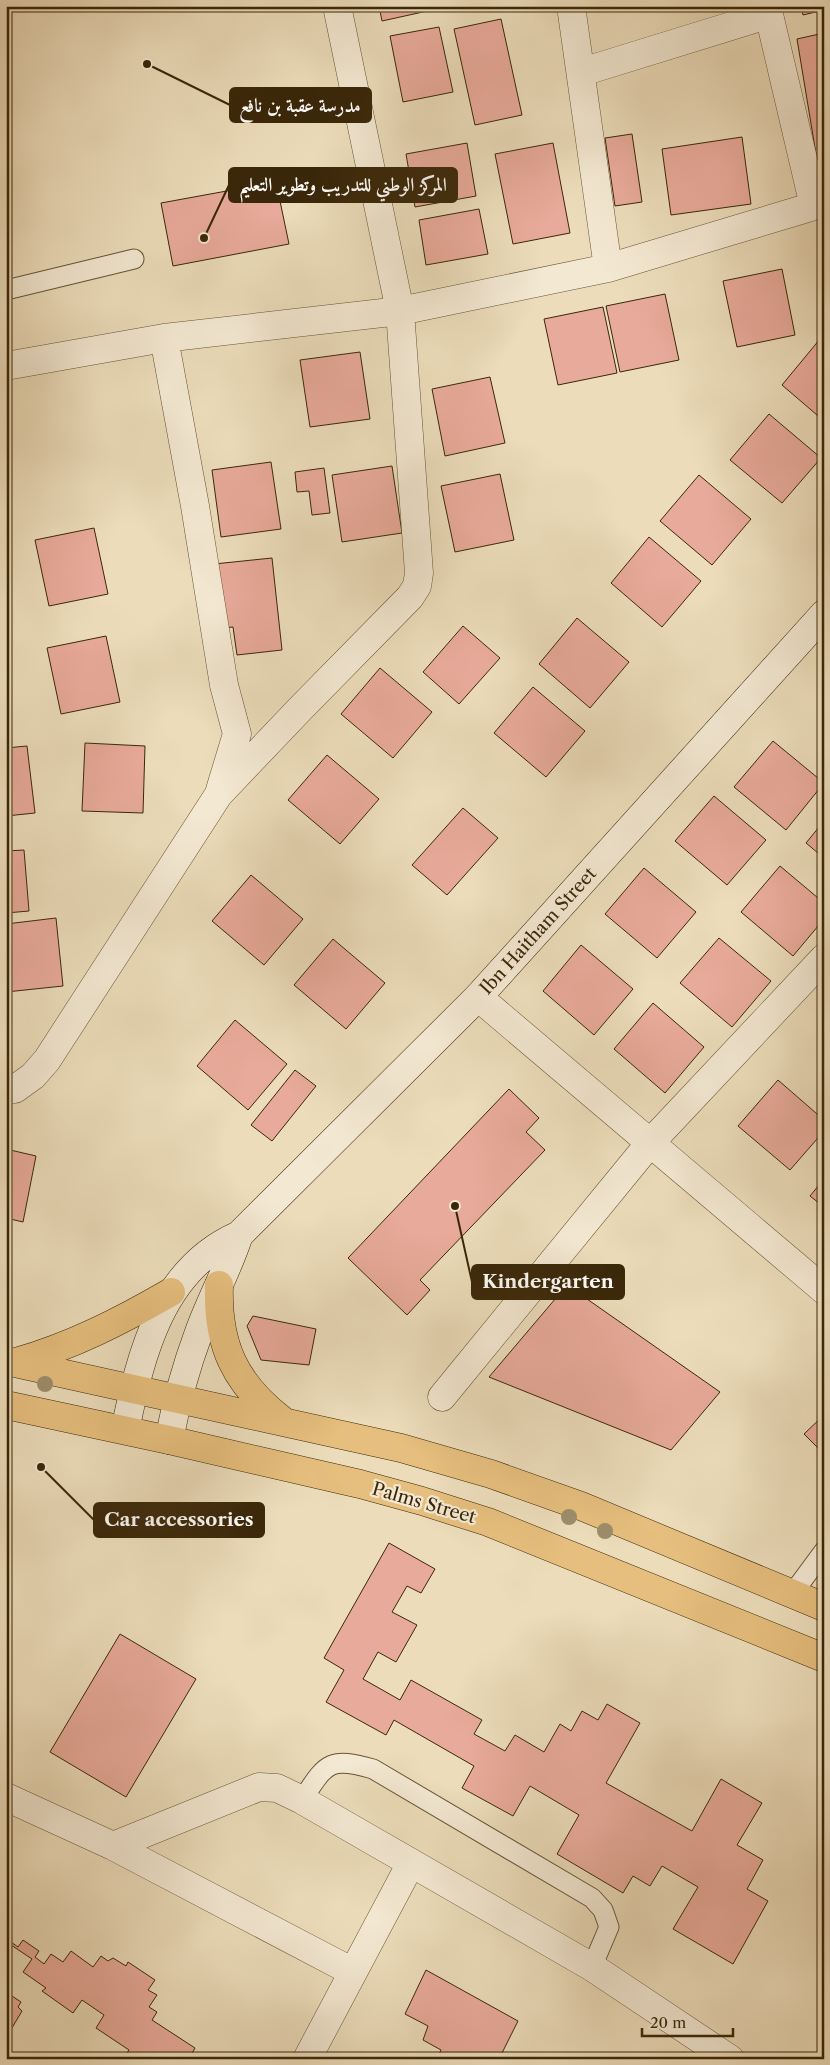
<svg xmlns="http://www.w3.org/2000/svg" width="830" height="2065" font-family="'Libre Caslon Text',Amiri,serif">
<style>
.building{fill:#e8aa9a;stroke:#3a2709}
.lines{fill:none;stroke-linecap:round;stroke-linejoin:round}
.lane-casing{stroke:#665435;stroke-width:21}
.street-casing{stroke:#665435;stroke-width:29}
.secondary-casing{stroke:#3a2709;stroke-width:29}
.primary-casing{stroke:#3a2709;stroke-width:29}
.lane{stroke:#f3e8d2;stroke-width:19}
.street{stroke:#f3e8d2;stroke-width:28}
.secondary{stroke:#f3e8d2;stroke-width:28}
.primary{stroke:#e6be7d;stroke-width:28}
.tree{fill:#9c8d6b}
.labels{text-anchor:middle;stroke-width:4.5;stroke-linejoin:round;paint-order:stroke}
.street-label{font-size:18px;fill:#3a2709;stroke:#f3e8d2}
.leader{fill:none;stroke:#3a2709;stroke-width:2}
.callout-dot{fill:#3a2709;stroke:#f3e8d2;stroke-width:2}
.callout{fill:#3a2709;stroke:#3a2709;stroke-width:2}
.callout-label{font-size:19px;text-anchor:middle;font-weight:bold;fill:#fff}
</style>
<rect width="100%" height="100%" fill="#ecdcba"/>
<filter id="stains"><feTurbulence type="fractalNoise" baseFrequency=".004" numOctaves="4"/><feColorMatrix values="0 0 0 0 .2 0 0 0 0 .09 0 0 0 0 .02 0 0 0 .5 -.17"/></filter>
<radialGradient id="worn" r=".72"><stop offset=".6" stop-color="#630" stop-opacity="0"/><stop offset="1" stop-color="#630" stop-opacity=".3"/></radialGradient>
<!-- building -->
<path class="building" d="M379 6H441V8L382 21Z
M801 6H824V10L803 15Z
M501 19 522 115 475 125 454 29Z
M439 27 453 92 403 102 390 36Z
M824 33V165L818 166 797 39Z
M632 134 642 202 615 206 605 138Z
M742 137 751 204 671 215 662 149Z
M467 143 476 196 415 207 406 154Z
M553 143 570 233 513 244 495 154Z
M276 182 289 244 173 266 161 203Z
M479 209 488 254 426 265 419 220Z
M782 269 795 335 737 347 723 281Z
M665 294 679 360 620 372 606 306Z
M603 307 617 373 558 385 544 319Z
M820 339 824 342V421L782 385Z
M360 352 370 419 310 427 300 360Z
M490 377 505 443 445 456 432 389Z
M769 414 821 458 782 503 730 460Z
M271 462 281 529 221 537 212 470Z
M392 466 402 533 342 542 332 475Z
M324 468 330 513 312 515 309 491 297 492 295 472Z
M500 474 514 540 455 552 441 486Z
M699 475 751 519 712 565 660 521Z
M94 528 108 594 49 606 35 540Z
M649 537 701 581 662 627 611 583Z
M272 558 282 650 237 655 233 627 221 628 214 564Z
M577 618 629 662 590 708 539 664Z
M463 626 500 658 459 704 423 672Z
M106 636 120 702 61 714 47 648Z
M380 668 432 712 393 758 341 714Z
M533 687 585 731 546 777 494 733Z
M773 741 824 783 786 830 734 787Z
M85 743 145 746 143 813 82 811Z
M27 746 35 813 6 816V748Z
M327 755 379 799 340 844 288 800Z
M714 796 766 840 727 885 675 841Z
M463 808 498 838 447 895 412 865Z
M824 821V858L806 843Z
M24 850 29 911 6 913V851Z
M780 866 824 903V919L793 956 741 912Z
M644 868 696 912 657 958 605 914Z
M251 875 303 919 264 965 212 921Z
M56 918 63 986 6 992V924Z
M719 938 771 981 732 1027 680 983Z
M333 939 385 983 346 1029 294 985Z
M581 945 633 989 594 1035 543 991Z
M653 1003 704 1047 665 1093 614 1049Z
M235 1020 287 1064 248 1110 197 1066Z
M295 1070 316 1086 272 1141 251 1125Z
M778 1080 824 1120V1131L790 1170 738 1126Z
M509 1089 539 1118 526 1132 545 1150 420 1280 430 1290 407 1315 348 1258Z
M6 1149 36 1156 23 1222 6 1218Z
M824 1179V1207L810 1196Z
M567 1285 720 1392 671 1450 489 1377Z
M253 1316 316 1329 309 1365 261 1360 247 1326Z
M824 1415V1454L804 1434Z
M389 1543 435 1569 421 1593 407 1586 392 1612 417 1625 396 1662 378 1652 363 1679 400 1700 411 1680 482 1720 474 1734 505 1751 515 1735 544 1752 560 1724 571 1731 582 1711 598 1720 607 1704 640 1723 606 1783 692 1831 721 1779 762 1803 737 1845 763 1860 747 1889 768 1901 733 1964 673 1929 698 1887 662 1866 650 1886 633 1876 623 1893 557 1854 579 1815 530 1786 513 1816 462 1788 474 1766 394 1720 386 1735 326 1702 344 1670 324 1658Z
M120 1634 196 1679 126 1797 50 1752Z
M8 1940 18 1947 23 1940 39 1951 35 1957 44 1964 51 1954 63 1962 71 1951 93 1967 101 1956 108 1961 113 1958 126 1966 128 1962 155 1980 148 1990 157 1995 149 2007 157 2012 152 2020 195 2048 189 2059H123L129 2050 96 2028 104 2015 82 2000 73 2013 42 1991 46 1988 23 1972 32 1959 11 1945 6 1952Z
M426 1970 518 2021 499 2059H437L441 2050 423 2040 428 2026 405 2014Z
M6 1992 21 2002 18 2007 22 2011 6 2038Z"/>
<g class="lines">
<defs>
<path id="lane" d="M6 290 134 259
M793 1593 824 1551
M302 1800C326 1764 328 1756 373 1769L592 1898 603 1910 609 1927 592 1967"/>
<path id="street" d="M571 6 608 268
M767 6 814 206
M582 72 767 15
M164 338 195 506 224 685 237 734 220 790
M6 366 164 338 400 311 608 268 814 206 824 200
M478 997 824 1290
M6 1087 15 1089 33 1076 47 1060 219 794 300 709 410 597 417 586 419 573 400 311 337 6
M442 1397 650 1143 824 958
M6 1797 113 1846 353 1972
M113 1846 259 1787 277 1788 302 1800 592 1967 730 2059
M307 2059 411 1863"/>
<path id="secondary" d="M125 1430C141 1354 161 1269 239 1235L478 997 824 614
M169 1440C176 1403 186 1367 199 1332 211 1299 228 1269 239 1235"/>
<path id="primary" d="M219 1285C217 1344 234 1383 282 1420
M6 1361 401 1448 491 1474 581 1506 824 1607
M16 1362C72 1346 121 1321 171 1292
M6 1405 169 1440 360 1484 422 1501 488 1522 824 1658"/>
</defs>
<!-- lane casing -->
<use href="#lane" class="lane-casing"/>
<!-- street casing -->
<use href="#street" class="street-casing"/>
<!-- secondary casing -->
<use href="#secondary" class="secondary-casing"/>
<!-- primary casing -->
<use href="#primary" class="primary-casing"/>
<!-- lane -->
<use href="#lane" class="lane"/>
<!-- street -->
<use href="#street" class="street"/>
<!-- secondary -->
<use href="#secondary" class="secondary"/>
<!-- primary -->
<use href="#primary" class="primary"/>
</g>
<!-- trees -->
<g class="tree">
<circle cx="45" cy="1384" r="8"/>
<circle cx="569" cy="1517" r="8"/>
<circle cx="605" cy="1531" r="8"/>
</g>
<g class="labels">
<!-- street labels -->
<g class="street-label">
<text transform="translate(538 931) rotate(-48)" y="6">Ibn Haitham Street</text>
<text transform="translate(424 1503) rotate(16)" y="6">Palms Street</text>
</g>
</g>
<!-- callouts -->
<path class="leader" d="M147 64L230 105M204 238L229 185M455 1206L472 1282M41 1467L94 1520"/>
<g class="callout-dot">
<circle cx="147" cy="64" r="5"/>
<circle cx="204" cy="238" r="5"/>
<circle cx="455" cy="1206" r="5"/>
<circle cx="41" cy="1467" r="5"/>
</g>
<g class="callout">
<rect x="230" y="88" width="141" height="34" rx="5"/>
<rect x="229" y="168" width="228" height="34" rx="5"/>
<rect x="472" y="1265" width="152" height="34" rx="5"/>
<rect x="94" y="1503" width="170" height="34" rx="5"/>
</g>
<g class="callout-label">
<text x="300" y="112">مدرسة عقبة بن نافع</text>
<text x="343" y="191">المركز الوطني للتدريب وتطوير التعليم</text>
<text x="548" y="1288">Kindergarten</text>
<text x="179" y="1526">Car accessories</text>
</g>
<!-- margin -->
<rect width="830" height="2065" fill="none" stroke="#ecdcba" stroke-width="25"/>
<rect x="8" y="8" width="815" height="2050" fill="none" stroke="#3a2709" stroke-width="2.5"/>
<rect x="12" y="12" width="805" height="2040" fill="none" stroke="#3a2709"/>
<!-- scale -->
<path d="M642 2028v8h91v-8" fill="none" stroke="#3a2709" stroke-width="2.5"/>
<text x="650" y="2028" font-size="15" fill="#3a2709" stroke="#f3e8d2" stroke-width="4" paint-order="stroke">20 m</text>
<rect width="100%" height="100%" filter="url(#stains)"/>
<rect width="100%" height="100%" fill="url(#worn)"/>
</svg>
